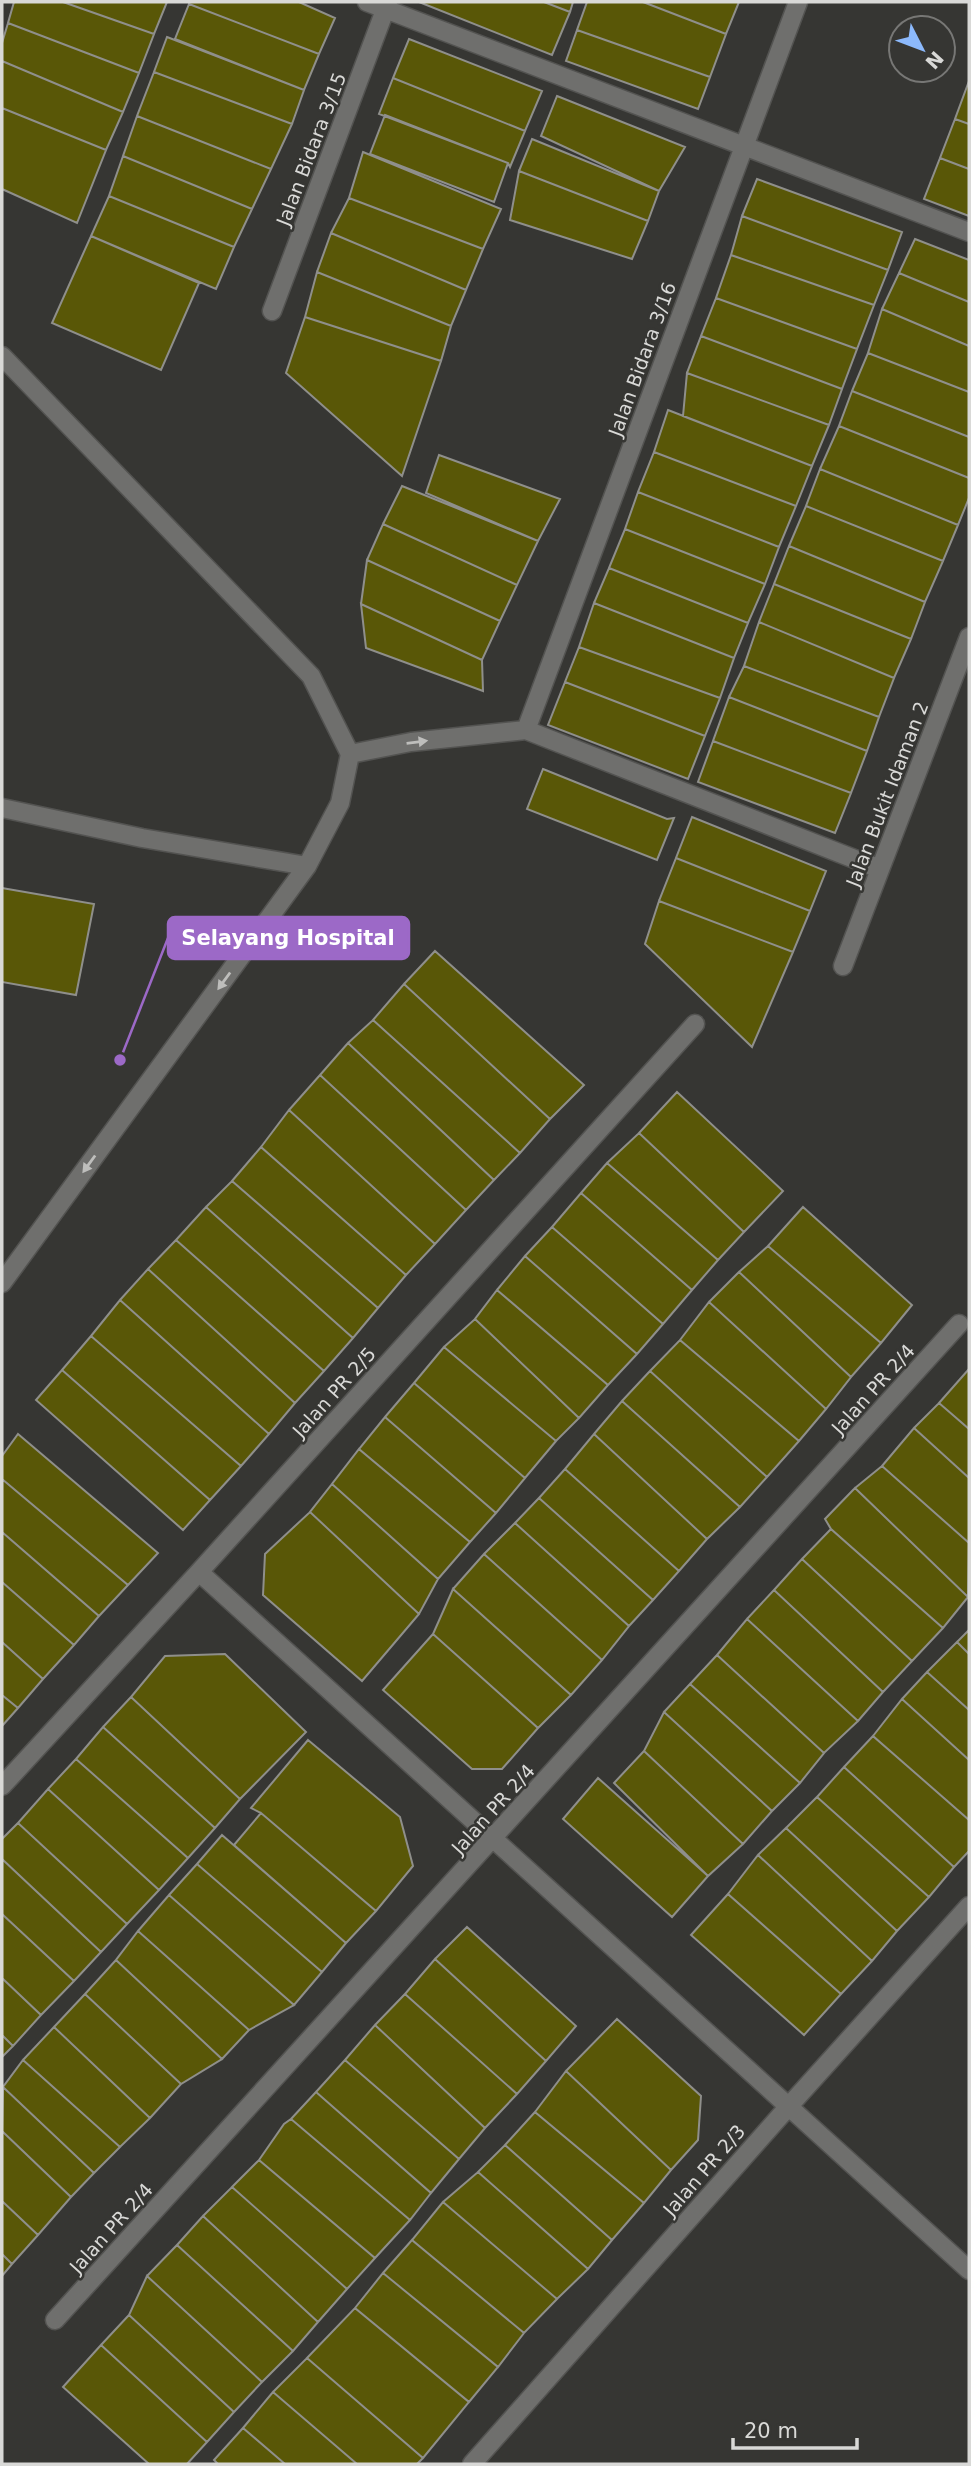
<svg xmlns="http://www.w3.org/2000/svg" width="971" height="2466" font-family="'DejaVu Sans',sans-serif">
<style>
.building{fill:#595707;stroke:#8f8f8b;stroke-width:2}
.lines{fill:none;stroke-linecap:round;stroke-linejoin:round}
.minor-casing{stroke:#535351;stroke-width:21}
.minor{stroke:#6f6f6d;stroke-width:18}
.oneway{fill:#bebebc}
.labels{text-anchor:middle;stroke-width:5;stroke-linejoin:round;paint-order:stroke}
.street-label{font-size:19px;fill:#d9d9d7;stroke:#363633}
.leader{fill:none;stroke:#9c69c7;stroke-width:2.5}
.callout-dot{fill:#9c69c7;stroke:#363633;stroke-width:2.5}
.callout{fill:#9c69c7;stroke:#9c69c7;stroke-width:2.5}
.callout-label{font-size:21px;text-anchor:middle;font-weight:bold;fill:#fff}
</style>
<rect width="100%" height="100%" fill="#363633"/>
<!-- building -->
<path class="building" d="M14 2H63L154 34 139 73 8 23Z
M63 2H167L154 34Z
M189 2H299L335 18 319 54 189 4Z
M419 2H544L570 12 552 55Z
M544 2H573L570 12Z
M587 2H643L726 34 710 77 577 30Z
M643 2H739L726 34Z
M189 4 319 54 304 90 175 39Z
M8 23 139 73 123 112 2 61V43Z
M577 30 710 77 698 109 566 61Z
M167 37 304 90 292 124 154 72Z
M409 39 542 91 525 131 393 78Z
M2 61 123 112 106 150 2 108Z
M154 72 292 124 271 169 137 116Z
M393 78 525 131 510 167 508 163 379 114Z
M969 81V124L955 119Z
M557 96 685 147 659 191 541 136Z
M2 108 106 150 77 223 2 189Z
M385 115 508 163 494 202 370 154Z
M137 116 271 169 252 209 123 156Z
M955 119 969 124V169L940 158Z
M532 139 659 191 648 221 519 171Z
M363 152 501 209 483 249 349 198Z
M123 156 252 209 234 247 109 196Z
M940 158 969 169V216L924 199Z
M519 171 648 221 632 259 510 220Z
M757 179 902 232 888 270 742 216Z
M109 196 234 247 216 289 91 236Z
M349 198 483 249 466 290 331 233Z
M742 216 888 270 874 305 731 255Z
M331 233 466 290 451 326 317 272Z
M91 236 199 283 161 370 52 323Z
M915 239 969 260V302L899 273Z
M731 255 874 305 857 349 716 298Z
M317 272 451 326 441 361 305 317Z
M899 273 969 302V346L882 309Z
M716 298 857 349 842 389 701 336Z
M882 309 969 346V392L868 353Z
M305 317 441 361 402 476 286 373Z
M701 336 842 389 829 425 687 373Z
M868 353 969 392V437L852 391Z
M687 373 829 425 812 466 683 416Z
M852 391 969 437V478L839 426Z
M668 410 812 466 796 506 654 452Z
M839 426 969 478V498L958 525 820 469Z
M654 452 796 506 779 547 638 492Z
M439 455 560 499 538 541 426 493Z
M820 469 958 525 943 561 806 506Z
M402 486 538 541 517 585 383 524Z
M638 492 779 547 765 584 625 529Z
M806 506 943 561 925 602 789 546Z
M383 524 517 585 500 621 367 560Z
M625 529 765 584 748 623 609 568Z
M789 546 925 602 911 639 774 584Z
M367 560 500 621 482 660 361 604Z
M609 568 748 623 734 658 594 603Z
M774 584 911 639 894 678 759 622Z
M594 603 734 658 720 698 579 647Z
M361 604 482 660 483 691 366 648Z
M759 622 894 678 879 717 744 666Z
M579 647 720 698 705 736 565 682Z
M744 666 879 717 867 751 729 697Z
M565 682 705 736 688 779 548 725Z
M729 697 867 751 851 793 713 741Z
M713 741 851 793 835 833 698 782Z
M543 769 667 819 674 818 657 860 527 809Z
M692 817 826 871 810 911 676 858Z
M676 858 810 911 793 952 659 901Z
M2 888 94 904 76 995 2 982Z
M659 901 793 952 752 1047 645 944Z
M435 951 584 1085 550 1119 404 984Z
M404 984 550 1119 520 1153 373 1020Z
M373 1020 520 1153 494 1180 348 1043Z
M348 1043 494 1180 466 1210 320 1075Z
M320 1075 466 1210 435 1244 289 1110Z
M677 1092 783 1191 744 1232 639 1133Z
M289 1110 435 1244 406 1275 261 1147Z
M639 1133 744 1232 718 1260 607 1163Z
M261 1147 406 1275 378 1308 232 1181Z
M607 1163 718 1260 692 1290 581 1193Z
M232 1181 378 1308 353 1338 206 1207Z
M581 1193 692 1290 663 1324 552 1227Z
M206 1207 353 1338 324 1371 176 1240Z
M803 1207 912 1305 881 1343 768 1246Z
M552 1227 663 1324 637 1354 525 1256Z
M176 1240 324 1371 295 1403 148 1269Z
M768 1246 881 1343 851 1377 739 1272Z
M525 1256 637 1354 608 1385 497 1290Z
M148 1269 295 1403 269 1434 120 1300Z
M739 1272 851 1377 826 1409 709 1302Z
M497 1290 608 1385 579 1418 475 1319Z
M120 1300 269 1434 241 1466 91 1336Z
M709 1302 826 1409 799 1441 680 1340Z
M475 1319 579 1418 556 1441 444 1347Z
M91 1336 241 1466 210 1500 62 1370Z
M680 1340 799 1441 767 1477 650 1371Z
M444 1347 556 1441 525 1478 414 1383Z
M969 1369V1429L939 1403Z
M62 1370 210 1500 183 1530 36 1400Z
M650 1371 767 1477 740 1507 622 1401Z
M414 1383 525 1478 496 1513 385 1417Z
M622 1401 740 1507 707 1539 594 1434Z
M939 1403 969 1429V1478L914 1428Z
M385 1417 496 1513 470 1542 359 1449Z
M914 1428 969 1478V1543L882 1466Z
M18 1434 158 1553 128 1585 2 1479V1456Z
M594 1434 707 1539 679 1571 565 1469Z
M359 1449 470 1542 438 1579 332 1484Z
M882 1466 969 1543 968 1597 855 1488Z
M565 1469 679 1571 653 1600 539 1498Z
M2 1479 128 1585 99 1616 2 1532Z
M332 1484 438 1579 419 1614 310 1512Z
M855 1488 968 1597 943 1628 831 1529 825 1519Z
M539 1498 653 1600 629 1626 515 1523Z
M310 1512 419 1614 362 1681 263 1595 265 1554Z
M515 1523 629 1626 602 1660 484 1554Z
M831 1529 943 1628 912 1661 802 1559Z
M2 1532 99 1616 74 1645 2 1582Z
M484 1554 602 1660 571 1695 453 1589Z
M802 1559 912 1661 883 1692 774 1590Z
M2 1582 74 1645 43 1679 2 1642Z
M453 1589 571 1695 538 1728 433 1634Z
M774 1590 883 1692 858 1721 747 1619Z
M747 1619 858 1721 824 1753 717 1655Z
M969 1630V1654L957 1642Z
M433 1634 538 1728 502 1769H472L383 1690Z
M2 1642 43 1679 18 1708 2 1695Z
M957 1642 969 1654V1710L927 1672Z
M225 1654 306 1732 240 1799 131 1697 165 1656Z
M717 1655 824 1753 800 1783 690 1684Z
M927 1672 969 1710V1760L902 1699Z
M690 1684 800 1783 772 1811 664 1712Z
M2 1695 18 1708 2 1726Z
M131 1697 240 1799 215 1828 103 1727Z
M902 1699 969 1760V1820L873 1736Z
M664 1712 772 1811 743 1844 644 1751Z
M103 1727 215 1828 188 1858 76 1759Z
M873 1736 969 1820V1851L954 1867 844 1767Z
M308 1740 400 1817 413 1866 376 1911 261 1813 251 1808Z
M644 1751 743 1844 708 1876 614 1783Z
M76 1759 188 1858 159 1890 48 1789Z
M844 1767 954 1867 929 1897 817 1797Z
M598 1778 708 1876 672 1917 563 1819Z
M48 1789 159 1890 127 1924 18 1823Z
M817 1797 929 1897 897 1931 786 1828Z
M261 1813 376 1911 346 1943 234 1845Z
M18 1823 127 1924 101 1952 2 1859V1839Z
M786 1828 897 1931 872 1961 758 1855Z
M222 1835 346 1943 322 1972 197 1864Z
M758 1855 872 1961 841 1994 728 1894Z
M2 1859 101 1952 74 1981 2 1914Z
M197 1864 322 1972 294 2005 169 1895Z
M728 1894 841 1994 804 2035 691 1935Z
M169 1895 294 2005 249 2030 138 1931Z
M2 1914 74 1981 41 2015 2 1978Z
M467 1927 576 2026 546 2061 435 1959Z
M138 1931 249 2030 222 2059 116 1960Z
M435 1959 546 2061 517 2094 405 1994Z
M116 1960 222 2059 181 2084 85 1994Z
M2 1978 41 2015 13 2046 2 2035Z
M85 1994 181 2084 150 2118 54 2027Z
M405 1994 517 2094 485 2128 375 2025Z
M617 2019 701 2096 698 2140 671 2170 566 2071Z
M375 2025 485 2128 459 2159 345 2060Z
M54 2027 150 2118 120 2147 23 2060Z
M2 2035 13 2046 2 2057Z
M23 2060 120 2147 94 2173 3 2087Z
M345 2060 459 2159 431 2193 316 2092Z
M566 2071 671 2170 644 2203 535 2112Z
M3 2087 94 2173 71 2197 2 2131Z
M316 2092 431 2193 410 2220 291 2119Z
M535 2112 644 2203 612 2240 505 2145Z
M291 2119 410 2220 375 2258 259 2160 284 2124Z
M2 2131 71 2197 38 2235 2 2201Z
M505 2145 612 2240 588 2269 478 2172Z
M259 2160 375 2258 347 2289 232 2187Z
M478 2172 588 2269 557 2299 443 2202Z
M232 2187 347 2289 318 2322 203 2216Z
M2 2201 38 2235 12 2264 2 2254Z
M443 2202 557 2299 524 2333 412 2240Z
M203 2216 318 2322 293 2351 177 2245Z
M412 2240 524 2333 498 2367 383 2273Z
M177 2245 293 2351 262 2382 147 2276Z
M2 2254 12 2264 2 2276Z
M383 2273 498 2367 469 2402 355 2308Z
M147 2276 262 2382 234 2412 129 2315Z
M355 2308 469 2402 423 2458 307 2358Z
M129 2315 234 2412 207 2442 101 2345Z
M101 2345 207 2442 187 2464H149L63 2387Z
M307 2358 423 2458 417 2464H357L273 2392Z
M273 2392 357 2464H285L243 2428Z
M243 2428 285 2464H218L214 2460Z"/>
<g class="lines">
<defs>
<path id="minor" d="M367 2 969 232
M272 311 388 2
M2 356 311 676 350 754 340 803 307 866 2 1283
M526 730 798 2
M350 754 411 742 526 730 880 869
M2 808 142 838 307 866
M843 966 969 637
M199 1572 969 2270
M2 1786 199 1572 695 1024
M55 2320 959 1324
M472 2464 789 2106 969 1906"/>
</defs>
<!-- minor casing -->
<use href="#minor" class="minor-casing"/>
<!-- minor -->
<use href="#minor" class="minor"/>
</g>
<!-- one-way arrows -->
<defs><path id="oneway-solid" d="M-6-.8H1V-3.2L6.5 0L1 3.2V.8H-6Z" transform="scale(1.75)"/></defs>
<g class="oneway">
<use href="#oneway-solid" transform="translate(417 742) rotate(-7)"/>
<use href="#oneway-solid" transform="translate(224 981) rotate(126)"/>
<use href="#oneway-solid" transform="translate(89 1164) rotate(126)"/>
</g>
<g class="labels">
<!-- street labels -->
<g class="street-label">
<text transform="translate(311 149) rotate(-69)" y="7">Jalan Bidara 3/15</text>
<text transform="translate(642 359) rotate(-70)" y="7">Jalan Bidara 3/16</text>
<text transform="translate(887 794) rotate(-69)" y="7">Jalan Bukit Idaman 2</text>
<text transform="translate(873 1389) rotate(-48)" y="7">Jalan PR 2/4</text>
<text transform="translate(334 1392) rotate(-48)" y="7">Jalan PR 2/5</text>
<text transform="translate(493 1809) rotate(-48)" y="7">Jalan PR 2/4</text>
<text transform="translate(704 2170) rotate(-49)" y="7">Jalan PR 2/3</text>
<text transform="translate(111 2228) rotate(-48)" y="7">Jalan PR 2/4</text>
</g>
</g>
<!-- callouts -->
<path class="leader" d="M120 1060L168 938"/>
<circle class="callout-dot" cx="120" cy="1060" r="7"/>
<rect class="callout" x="168" y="917" width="241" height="42" rx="7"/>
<g class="callout-label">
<text x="288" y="945">Selayang Hospital</text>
</g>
<!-- border -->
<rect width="971" height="2466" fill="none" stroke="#d9d9d7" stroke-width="7"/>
<!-- north arrow -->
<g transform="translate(922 49) rotate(132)"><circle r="33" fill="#363633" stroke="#777775" stroke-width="2"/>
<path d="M0-5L12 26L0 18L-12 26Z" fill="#8cb9fc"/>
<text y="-10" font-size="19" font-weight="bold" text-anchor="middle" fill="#d9d9d7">N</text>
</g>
<!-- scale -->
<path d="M733 2438v10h124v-10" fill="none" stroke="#d9d9d7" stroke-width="3.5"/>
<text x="744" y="2438" font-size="21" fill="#d9d9d7" stroke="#363633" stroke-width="5" paint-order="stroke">20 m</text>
</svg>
